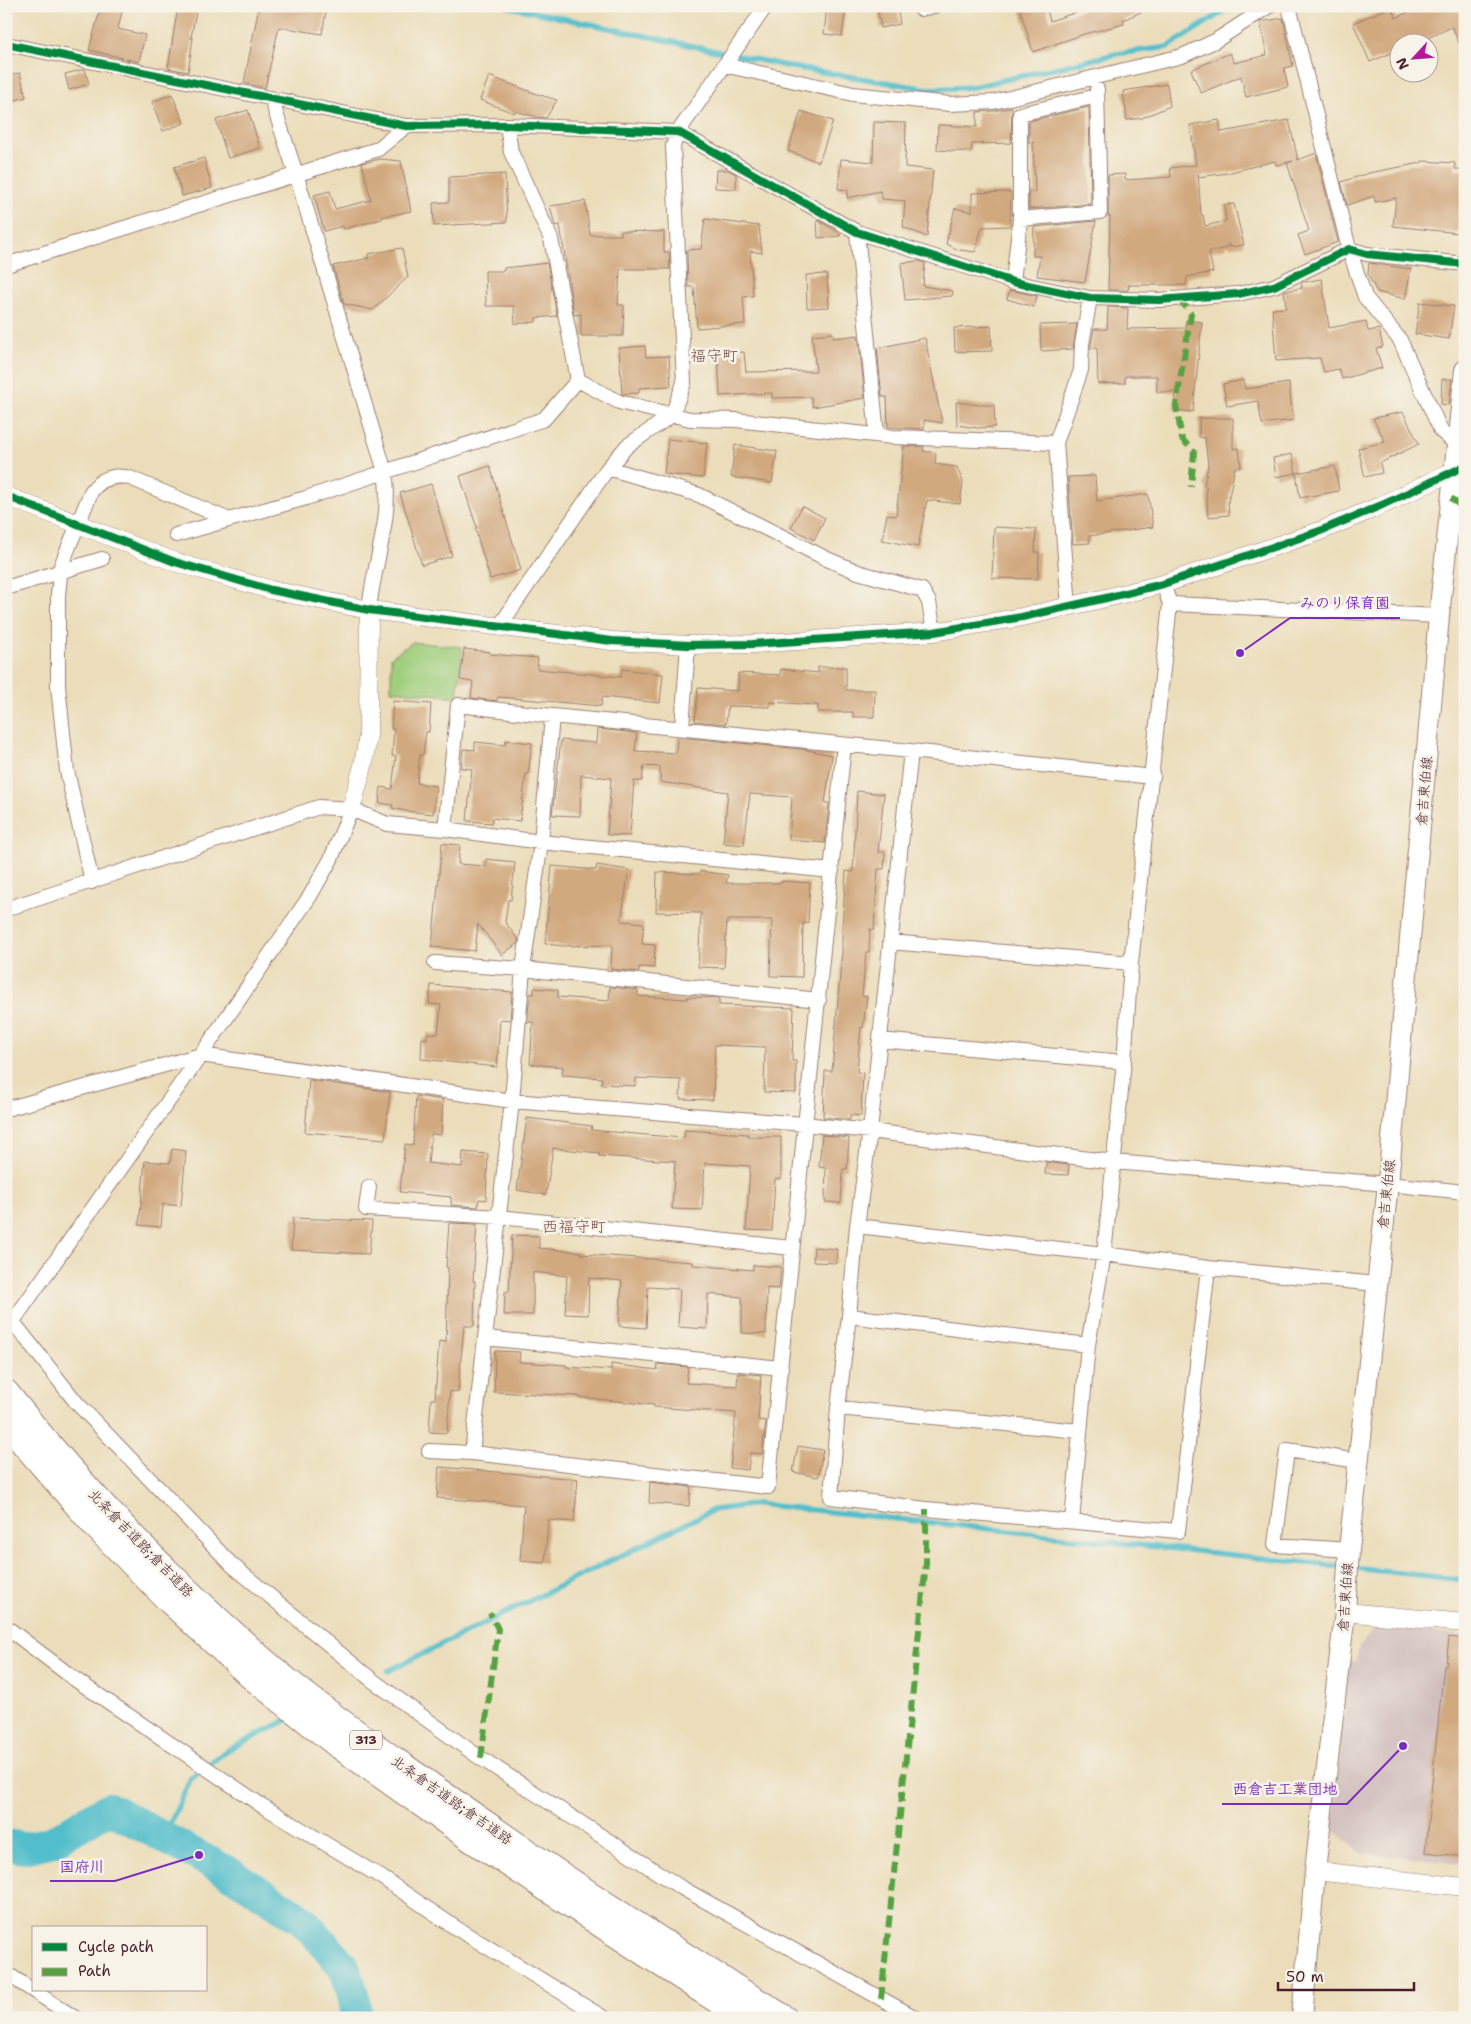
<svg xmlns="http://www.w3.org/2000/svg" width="1471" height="2024" font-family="'Shantell Sans','Klee One',sans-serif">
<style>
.industrial{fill:#d1bfbd}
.green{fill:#9fce7c;stroke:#747654}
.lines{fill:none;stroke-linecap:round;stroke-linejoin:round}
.stream{stroke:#52becb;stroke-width:5.5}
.river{stroke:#52becb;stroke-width:32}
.building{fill:#d1a97f}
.minor-casing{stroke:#9a7e72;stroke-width:16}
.tertiary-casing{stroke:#9a7e72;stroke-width:19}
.secondary-casing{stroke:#9a7e72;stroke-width:22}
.motorway-casing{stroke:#9a7e72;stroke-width:28}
.minor{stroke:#fff;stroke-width:14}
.tertiary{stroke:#fff;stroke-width:18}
.secondary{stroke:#fff;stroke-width:20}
.motorway{stroke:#fff;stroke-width:26}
.quiet{stroke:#56a243;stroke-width:6;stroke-dasharray:12 6;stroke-linecap:butt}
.cycleway-casing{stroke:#f7f3e8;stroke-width:11}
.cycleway{stroke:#00873e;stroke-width:8}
.labels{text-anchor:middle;stroke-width:5;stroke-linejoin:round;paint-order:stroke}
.shield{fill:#f7f3e8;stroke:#7e5f64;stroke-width:1}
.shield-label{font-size:12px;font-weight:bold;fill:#4a1f2b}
.street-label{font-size:14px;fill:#4a1f2b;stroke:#f7f3e8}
.quarter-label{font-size:16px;fill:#794f48;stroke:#f7f3e8}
.leader{fill:none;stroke:#7b2cbf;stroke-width:2}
.callout-dot{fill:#7b2cbf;stroke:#f7f3e8;stroke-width:2}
.callout-label{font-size:15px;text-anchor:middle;font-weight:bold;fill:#7b2cbf;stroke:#f7f3e8;stroke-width:5;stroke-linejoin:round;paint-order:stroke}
</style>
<rect width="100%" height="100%" fill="#f7f3e8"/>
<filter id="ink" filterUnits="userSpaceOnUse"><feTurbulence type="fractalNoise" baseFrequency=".02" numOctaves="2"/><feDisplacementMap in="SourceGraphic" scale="10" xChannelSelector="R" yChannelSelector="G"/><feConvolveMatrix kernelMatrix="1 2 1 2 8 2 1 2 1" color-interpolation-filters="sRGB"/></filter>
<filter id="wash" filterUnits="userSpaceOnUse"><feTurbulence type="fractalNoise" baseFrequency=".0096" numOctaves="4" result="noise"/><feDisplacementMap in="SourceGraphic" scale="20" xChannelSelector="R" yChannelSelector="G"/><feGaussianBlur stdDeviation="1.12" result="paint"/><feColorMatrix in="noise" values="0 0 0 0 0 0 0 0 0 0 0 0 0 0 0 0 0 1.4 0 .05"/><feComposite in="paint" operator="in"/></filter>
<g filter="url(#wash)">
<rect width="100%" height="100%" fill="#ebddba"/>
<!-- industrial -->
<path class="industrial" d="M1377 1627 1465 1636V1864L1361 1853 1332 1829 1349 1662H1355L1359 1647Z"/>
<!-- green -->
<path class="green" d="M413 642 462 647 457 697 391 690V657Z"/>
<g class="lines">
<!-- stream -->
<path class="stream" d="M506 6 791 67 928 89 973 87 1116 54 1168 47 1232 6
M388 1671 713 1510 757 1504 1465 1580
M164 1837 191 1778 226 1751 287 1720"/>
<!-- river -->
<path class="river" d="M6 1845 24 1848 54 1841 109 1808 230 1873 303 1920 344 1967 353 1994 357 2018"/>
</g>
<g id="blocks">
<!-- building -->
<path class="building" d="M101 6 122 12 118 29 145 35 139 62 89 50Z
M178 6H197L191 38H193L188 72 168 68Z
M259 6H327L322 34 279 27 265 88 244 83Z
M827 6H846L842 36 824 34Z
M877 6H897L900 24 881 28Z
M1019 6H1046L1050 21 1083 10 1082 6H1154L1123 20 1124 24 1084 34 1033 52Z
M1421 6H1465V57L1452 27 1419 42H1398V50L1370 62 1353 23 1391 7 1396 18Z
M1283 18 1293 66 1284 68 1288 87 1246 97 1241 76 1201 93 1191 70 1230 53 1234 63 1267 55 1260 22Z
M85 69 89 84 69 90 65 74Z
M20 73 26 97 6 103V76Z
M489 76 537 94 557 100 546 118 537 117 515 111 514 113 480 100Z
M1167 84 1170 106 1142 118 1127 120 1123 91Z
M172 94 184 123 163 131 152 102Z
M1012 107 1011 143 972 144 971 152 937 150 938 125 977 127V112L994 111Z
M1089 107 1091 204 1029 209V192H1035L1033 142 1029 143V121Z
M248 110 260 148 228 158 216 120Z
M801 111 833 121 819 162 788 151Z
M1219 120 1221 132 1289 120 1298 160 1316 153 1338 242 1305 254 1298 235 1309 231 1287 163 1293 161 1276 165 1275 161 1227 173 1198 177V174L1201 215H1203L1205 226 1226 221 1224 205 1234 204 1244 245 1230 247 1229 245H1227L1226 248 1209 252 1213 272 1187 277 1186 285H1129L1128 290H1108L1110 216H1108V175L1125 174V180L1171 177 1170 168 1196 165 1190 125Z
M874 122 906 123 905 167 933 170 927 237 903 227 905 201 882 199 880 191 847 198 848 190 838 189 841 159 873 162Z
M204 158 212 188 182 196 174 167Z
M380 159 401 161 411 211 382 217V219L344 229 343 226 324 231 314 195 330 191 335 209 371 200 362 163Z
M1422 161 1455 163V169H1465V192L1459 233 1393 226 1396 198 1375 202 1374 196 1347 205 1341 182 1369 173 1421 163Z
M716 170H728L736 174V189L715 188Z
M505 174 507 222 434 226 433 203 449 202V177Z
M1011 192 1010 226 982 227 975 252 959 250 946 244 955 208 972 212V193Z
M585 201 590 235H621V231L664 232V252H669L670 269H620L618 305H624L623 336H581V314L574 315 560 225 555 226 550 206Z
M705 219 759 226 762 253 750 251 753 296 743 297 745 324 697 328 694 287H688L687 250 701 249Z
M817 220 840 233V236L818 238Z
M1096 221 1085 282 1037 276 1040 256H1033L1034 227Z
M402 248 408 277 373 310 344 304 333 266 369 258 368 254Z
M919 261 925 263 923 286 953 291 952 296 905 300 901 263Z
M547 263 557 316 536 318V322L515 324 514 306H486L485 271H504V268Z
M1369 263 1411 269 1405 299 1377 292 1368 275Z
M827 274 829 307 807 308 806 275Z
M1322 279 1329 328 1366 321 1368 331 1379 329 1383 347 1376 348 1382 368 1342 379 1339 369 1324 372 1320 358 1276 361 1272 309 1286 308 1284 291 1302 288 1301 282H1303Z
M1010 290 1037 296 1034 307 1007 299Z
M1420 302 1454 306 1449 339 1415 334Z
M1108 307 1128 308 1127 329 1185 328 1186 320 1202 322 1193 412 1174 410 1176 392H1157V376H1125V383L1098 384 1097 348 1091 349V345L1094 329H1107Z
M1077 324 1073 349 1041 351 1040 325Z
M991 326 992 351 955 352 954 328Z
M833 333 834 338 858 335 865 398 813 407 811 397 772 398V393L720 396 718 353 744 352 746 372 816 371 812 335Z
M925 338 942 423 924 420V429L888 427 887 397H882L877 348Z
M645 346 646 357 669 356 671 386 639 388V393L622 394 619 348Z
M1442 379H1452L1449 405 1441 404Z
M1243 380 1245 389 1289 383 1293 420 1262 424 1258 401 1227 406 1223 384Z
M956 402 980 405H994L995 427 977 428 957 425Z
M1403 412 1419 444 1380 463 1382 473 1365 477 1358 448 1385 442 1373 418Z
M1199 418H1233V449L1239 448 1241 467H1235L1228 502 1229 515 1208 517 1206 487 1204 486 1208 465 1205 438 1199 437Z
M668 439 707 443 703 478 664 474Z
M735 445 777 451 772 483 731 477Z
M904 446 924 447 923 451 936 453 935 464 957 467 963 482 960 504 927 500 918 547 882 540 887 514 896 516Z
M1292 454 1296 473 1276 477 1273 458Z
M490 466 521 570 490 579 475 528H477L460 476Z
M1335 466 1339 491 1300 498 1296 473Z
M1095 476 1097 501 1148 494 1153 527 1089 536 1090 543 1073 544 1068 477Z
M431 484 452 556 422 565 400 493Z
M802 506 825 518 814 540 791 528Z
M994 527 1036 529 1035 552H1039L1038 579 992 578Z
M464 649 490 652 489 654 538 658 537 669 621 677 622 669 663 674 660 703 602 697 601 706 535 700 498 697 497 701 471 698 473 682 460 680Z
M818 667H846V690H875L874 717H853V712H818V705L770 702V707L728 706 726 724 695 721 698 688 738 691V673L780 675 781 669 818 673Z
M393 701 431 704 429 732H426L423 755H420L417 783 436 786 433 814 405 811 392 808 393 805 379 803 381 787 392 789 396 756H392L394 729H391Z
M597 729 637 733 635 751 676 753 677 737 802 749 832 755 825 803H829L825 843 789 840 792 797 750 794 744 845 723 843 728 792 660 782V767L644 766 642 781H634L630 836 607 835 611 778 581 775 580 816 552 815 561 740 596 743Z
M506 740 532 743 528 774H526L520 821 492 818V823L467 821 472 769 461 768 463 749 475 750V742L505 745Z
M857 791 884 794 878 852H885L884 869H878L874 930 870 929 869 952H866L862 996H867L863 1028 861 1027 857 1072 863 1073 861 1116 850 1115V1120L823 1117 825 1071H832L842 951V927L846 871 853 872Z
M442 843 460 845 458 864 486 866V859L515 862 511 900H508L505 922 518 939V943L502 955 478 924 475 951 432 947Z
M597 865 629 870 621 921 644 923 642 944 655 945 654 968 639 967V972L611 969 612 945 565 946 545 944 552 866 596 870Z
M700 871 728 875 726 883H782V881L810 883 808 923H803L802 977 770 976 772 920H727L724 968 698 967 701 913 656 912 657 872 700 874Z
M431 985 512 992 510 1020 500 1019 497 1067 421 1059 422 1038 427 1039V1033L438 1034 441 1005 429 1004Z
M610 987 638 990V996L687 999V997L719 998V1005L794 1008 792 1061H796V1093L764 1092 765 1047 715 1045 713 1100 680 1099 681 1080 636 1078 635 1086 601 1084 602 1078 562 1075 563 1067 530 1064 533 1022H527L530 994H534V988L558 990V997L609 1001Z
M309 1080 390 1092 385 1139 305 1132Z
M416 1096 443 1100 441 1135 431 1134 428 1163 462 1167 463 1152 488 1154 486 1200 479 1199 478 1207 451 1205V1197L400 1192 405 1144 413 1145Z
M527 1118 592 1126 591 1130 647 1135 684 1138 685 1130 748 1134V1137H781V1179H775L772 1231 746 1230 750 1166 705 1163 702 1210 672 1209 675 1161 599 1156V1153L553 1148 546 1195 517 1190Z
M822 1135 849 1138 847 1169H843L841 1203 825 1202 826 1168 819 1167Z
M172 1149 186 1151 181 1206 163 1204 161 1227 139 1225 145 1161 170 1163Z
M1046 1162 1069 1165 1068 1175 1045 1174Z
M293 1218 372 1221 369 1254 291 1250Z
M449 1223 477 1224 473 1281H475L474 1326H464L458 1392 450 1391 447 1433 429 1432 431 1399H435L439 1341 446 1342 448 1268 446 1267Z
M512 1235 539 1236V1248L581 1252V1254L693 1262V1265L753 1270V1265L781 1267 779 1289 767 1288 766 1334 742 1333V1297L708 1294 707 1329 678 1327 680 1289 648 1287 646 1328 619 1326 622 1281 589 1278 588 1315 565 1314 567 1276 533 1272V1315H504L505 1292H509Z
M814 1247 837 1249 836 1263 813 1262Z
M495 1351 520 1352 519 1362 566 1365V1367L611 1370V1364L657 1370 658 1364 688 1367 686 1383 737 1386 738 1373 761 1375 758 1420 766 1421 762 1454 750 1453 748 1470 730 1468 736 1413 654 1407V1405L578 1397V1396L494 1392Z
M798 1446 823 1450 818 1477 793 1472Z
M439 1467 578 1479 574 1522 548 1520 545 1563 520 1561 524 1505 437 1498Z
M650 1482 691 1487 689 1506 649 1503Z
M1449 1637 1465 1639V1857L1425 1852 1444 1665H1446Z"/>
</g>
</g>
<g filter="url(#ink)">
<use href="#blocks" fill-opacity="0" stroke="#9a7e72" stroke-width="1"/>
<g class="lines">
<defs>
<path id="minor" d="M1289 6 1349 249 1365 297 1400 340 1441 431 1457 445
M921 9 934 6
M6 44 406 126 507 125 678 132 857 232 1013 282 1090 298 1159 300 1238 294 1274 286 1349 249 1367 254 1465 264
M724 65 853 94 950 104 993 102 1182 56 1215 41 1269 6
M271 98 296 174 385 472C393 516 373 566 369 610
M507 125 511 152 551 239 578 380 619 402 690 419 736 420 893 437 1056 443 1081 370 1082 344 1090 298
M1020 219 1100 212 1097 89
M857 232 877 435
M6 265 378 149 406 126
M1013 282 1020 219V114L1097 96
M1056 443 1069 607
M608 468 699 495 827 559 858 572 922 590 929 602 934 632
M176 535 306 498 544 419 578 380
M6 588 102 559
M1170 604 1439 616
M499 627 608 468 627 446 672 415 684 383 673 146 678 132 766 6
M682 728 688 645
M911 751 870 1131 857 1226 849 1316 838 1408 831 1497 926 1509 1178 1531 1208 1268
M445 829 458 705 552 716 911 751 1153 777
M92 882 67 771 58 686V595L61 566 91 492C101 478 114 474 130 478L227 519
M6 909 319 807 351 809 387 824 445 829 541 842 832 871
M890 942 1131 963
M435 963 523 969 819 1000
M880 1040 1124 1062
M6 1109 201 1055 512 1101 804 1124 870 1131 1113 1162 1388 1184 1465 1192
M369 1187 366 1209 500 1217 792 1248
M857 1226 1104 1254 1208 1268 1377 1284
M6 1313 76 1402 232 1565 372 1680 476 1755 680 1887 916 2018
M849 1316 1088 1345
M6 1331 201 1055 310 896 331 859 351 809
M485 1338 781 1368
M838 1408 1080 1431
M429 1451 472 1453 768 1487 844 745
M472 1453 512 1101 523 969 541 842 552 716
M1072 1521 1088 1345 1104 1254 1124 1062 1131 963 1170 604 1163 584
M1349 1550 1275 1545 1287 1450 1358 1461
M6 1627 76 1680 261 1805 381 1877 456 1928 604 2018
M6 1973 75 2018"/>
<path id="tertiary" d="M6 496 175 562 271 590 369 610 612 641 688 645 753 644 934 632 1022 617 1106 598 1163 584 1320 531 1382 505 1464 466
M351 809 363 766 368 735 369 610
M1345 1612 1465 1623
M1315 1871 1465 1887"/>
<path id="secondary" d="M1302 2018 1315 1871 1345 1612 1349 1550 1388 1184 1439 616 1465 370"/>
<path id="motorway" d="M6 1393C82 1489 169 1578 260 1658 316 1707 378 1748 438 1791 551 1870 666 1946 784 2018
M10 1427 94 1524 168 1599 250 1675 337 1744 473 1840 697 1987 746 2018"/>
</defs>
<!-- minor casing -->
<use href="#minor" class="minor-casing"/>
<!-- tertiary casing -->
<use href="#tertiary" class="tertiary-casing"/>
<!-- secondary casing -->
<use href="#secondary" class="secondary-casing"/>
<!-- motorway casing -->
<use href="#motorway" class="motorway-casing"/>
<!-- minor -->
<use href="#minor" class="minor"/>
<!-- tertiary -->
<use href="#tertiary" class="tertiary"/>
<!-- secondary -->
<use href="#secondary" class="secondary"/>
<!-- motorway -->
<use href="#motorway" class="motorway"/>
<!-- quiet -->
<path class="quiet" d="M1179 298 1191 314 1176 405 1182 439 1194 452 1191 487
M1451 498 1465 510
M481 1758 498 1629 490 1613
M881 1999 926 1563V1509"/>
<defs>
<path id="cycleway" d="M6 44 406 126 507 125 678 132 857 232 1013 282 1090 298 1159 300 1238 294 1274 286 1349 249 1367 254 1465 264
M6 496 175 562 271 590 369 610 612 641 688 645 753 644 934 632 1022 617 1106 598 1163 584 1320 531 1382 505 1465 466"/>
</defs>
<!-- cycleway casing -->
<use href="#cycleway" class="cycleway-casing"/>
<!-- cycleway -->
<use href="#cycleway" class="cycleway"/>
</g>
</g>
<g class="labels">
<!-- shield labels -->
<rect class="shield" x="350" y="1730.5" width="32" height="19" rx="4"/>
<g class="shield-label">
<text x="366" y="1744">313</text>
</g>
<!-- street labels -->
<g class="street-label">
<text transform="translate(1424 791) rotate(-85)" y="5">倉吉東伯線</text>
<text transform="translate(1386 1194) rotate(-84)" y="5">倉吉東伯線</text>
<text transform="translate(141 1543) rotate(46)" y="5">北条倉吉道路;倉吉道路</text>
<text transform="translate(1345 1597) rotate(-86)" y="5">倉吉東伯線</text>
<text transform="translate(452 1800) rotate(35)" y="5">北条倉吉道路;倉吉道路</text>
</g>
<!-- quarter labels -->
<g class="quarter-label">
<text x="714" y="361">福守町</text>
<text x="574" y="1232">西福守町</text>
</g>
</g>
<!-- callouts -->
<path class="leader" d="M1240 653L1290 618H1400M1403 1746L1347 1804H1222M199 1855L115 1881H50"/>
<g class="callout-dot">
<circle cx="1240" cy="653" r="5"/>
<circle cx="1403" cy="1746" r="5"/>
<circle cx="199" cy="1855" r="5"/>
</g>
<g class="callout-label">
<text x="1345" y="608">みのり保育園</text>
<text x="1285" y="1794">西倉吉工業団地</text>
<text x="82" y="1872">国府川</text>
</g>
<!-- margin -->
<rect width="1471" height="2024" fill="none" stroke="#f7f3e8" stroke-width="25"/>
<!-- legend -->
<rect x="32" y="1926" width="175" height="65" fill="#f7f3e8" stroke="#b29e9c"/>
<rect x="42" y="1943" width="25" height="8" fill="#00873e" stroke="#b29e9c"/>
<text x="78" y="1952" font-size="15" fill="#4a1f2b">Cycle path</text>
<rect x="42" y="1968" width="25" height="8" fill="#56a243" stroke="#b29e9c"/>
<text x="78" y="1976" font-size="15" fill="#4a1f2b">Path</text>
<!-- north arrow -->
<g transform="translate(1414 58) rotate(244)"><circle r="24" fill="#f7f3e8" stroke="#b29e9c"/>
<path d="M0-4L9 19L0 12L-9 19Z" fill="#b5179e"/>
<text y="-8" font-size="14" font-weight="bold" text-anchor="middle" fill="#4a1f2b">N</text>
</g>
<!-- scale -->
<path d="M1278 1982v8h136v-8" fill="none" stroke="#4a1f2b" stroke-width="2.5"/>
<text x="1286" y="1982" font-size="15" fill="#4a1f2b" stroke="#f7f3e8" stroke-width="4" paint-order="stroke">50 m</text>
</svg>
